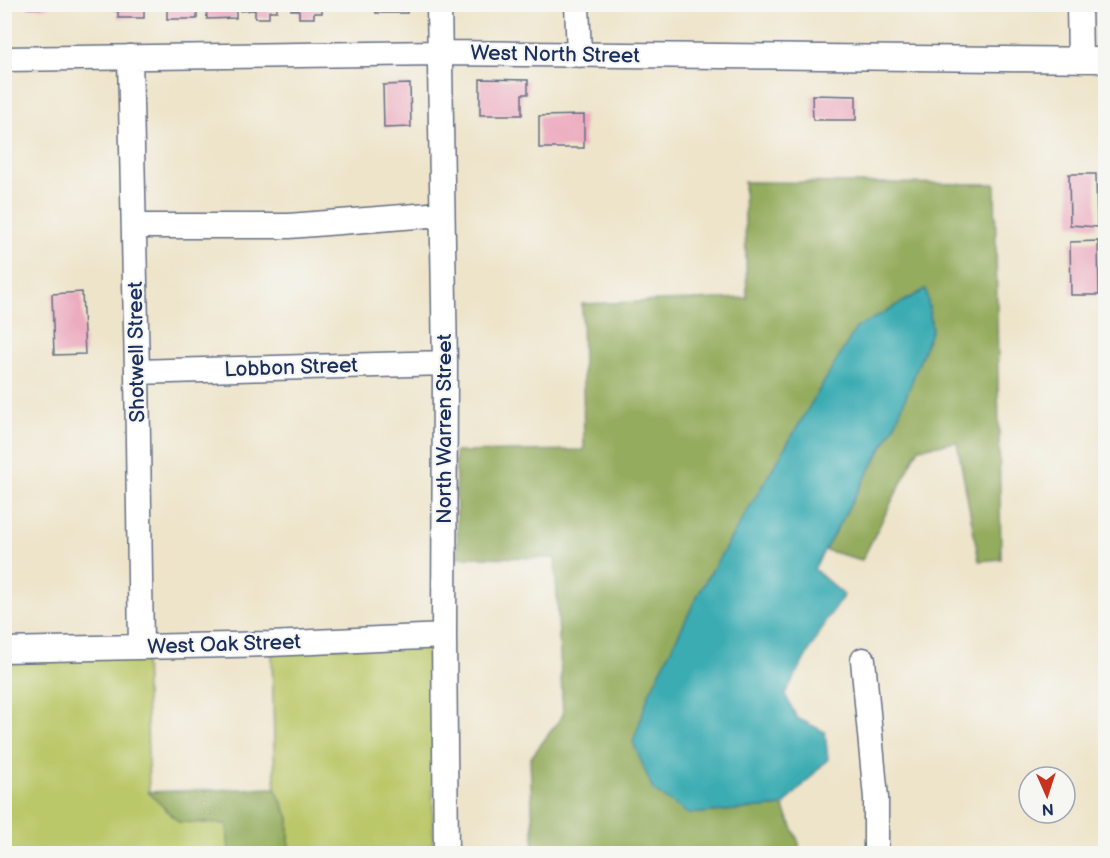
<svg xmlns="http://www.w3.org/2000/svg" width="1110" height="858" font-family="'Balsamiq Sans',sans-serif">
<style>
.green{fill:#bbc869;stroke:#6b7c64;stroke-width:1.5}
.forest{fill:#94ac5d;stroke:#586e5e;stroke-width:1.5}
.water{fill:#3aacb2;stroke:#2a6e88;stroke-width:1.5}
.building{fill:#ecacbf}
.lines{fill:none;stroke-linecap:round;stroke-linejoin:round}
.minor-casing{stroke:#656e84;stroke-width:27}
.minor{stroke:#fff;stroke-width:24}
.labels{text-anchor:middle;stroke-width:4.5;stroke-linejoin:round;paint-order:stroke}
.street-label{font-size:21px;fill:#1b2f5e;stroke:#f6f6f2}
</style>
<rect width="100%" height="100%" fill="#f6f6f2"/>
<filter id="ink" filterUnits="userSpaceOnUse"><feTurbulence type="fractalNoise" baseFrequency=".0167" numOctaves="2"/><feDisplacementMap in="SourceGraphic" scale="12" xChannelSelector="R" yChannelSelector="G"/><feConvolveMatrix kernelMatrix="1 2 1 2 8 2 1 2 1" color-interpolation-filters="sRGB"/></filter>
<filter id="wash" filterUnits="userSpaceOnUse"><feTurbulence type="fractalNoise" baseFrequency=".008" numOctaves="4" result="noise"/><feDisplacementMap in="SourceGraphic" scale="24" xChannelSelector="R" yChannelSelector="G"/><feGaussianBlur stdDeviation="1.35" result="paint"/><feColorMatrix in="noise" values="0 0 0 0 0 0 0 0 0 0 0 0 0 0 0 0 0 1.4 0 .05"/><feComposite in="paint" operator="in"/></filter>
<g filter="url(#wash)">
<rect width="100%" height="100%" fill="#eee4ca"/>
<!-- green -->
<path class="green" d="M427 643 433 650V853H289V818L275 788 272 650Z
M145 654 149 792 179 822 228 823 229 853H5L4 657Z"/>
<!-- forest -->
<path class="forest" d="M744 182 995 184 1001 559 979 561 957 442 919 448 862 560 825 550 895 425 932 329 926 289 856 329 702 587 649 694 634 742 688 814 783 806 799 843 800 853H534L530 759 563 715 555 558 458 557 455 452 584 450 582 304 747 298Z
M275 788 289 818V853H229L227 824 179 822 148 792Z"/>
<!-- water -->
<path class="water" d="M926 289 932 329 895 425 814 569 844 595 827 619 785 694 797 718 825 732 828 759 783 806 688 814 653 790 633 742 649 694 702 587 856 328Z"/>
<g id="blocks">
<!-- building -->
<path class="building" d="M27 4H48V8H27Z
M115 4H144V18H118V11H115Z
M167 4H197V19H167Z
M206 4H236V18L207 19Z
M241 4H277V11H269V18H255V10L241 11Z
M291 4H322V13H314V18H299V10H291Z
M375 4H407V13H376Z
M480 79 528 80V94H522V115H480Z
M410 84 411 127 384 128 383 85Z
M812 95 856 96V120H813Z
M584 115V148H539V116Z
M1069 174H1096L1097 227 1070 225Z
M1098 241 1099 295H1071L1070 242Z
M82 292 85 354 54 355 52 294Z"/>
</g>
</g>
<g filter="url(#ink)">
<use href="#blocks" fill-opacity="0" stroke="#656e84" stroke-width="1.5"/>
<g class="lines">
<defs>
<path id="minor" d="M439 4 445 363 444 636 446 854
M577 4 579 55
M1079 4 1080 60
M130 57 137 372 141 647
M4 59 439 53 1106 60
M134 226H289L442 214
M137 372 445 363
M4 650 270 644 444 636
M863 660 876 798V854"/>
</defs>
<!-- minor casing -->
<use href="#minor" class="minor-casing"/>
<!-- minor -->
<use href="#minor" class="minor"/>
</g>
</g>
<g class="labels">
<!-- street labels -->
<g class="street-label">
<text transform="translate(555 54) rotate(1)" y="7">West North Street</text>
<text transform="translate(136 352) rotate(-91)" y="7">Shotwell Street</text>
<text transform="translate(291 367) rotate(-2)" y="7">Lobbon Street</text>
<text transform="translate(444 429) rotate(-90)" y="7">North Warren Street</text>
<text transform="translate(224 644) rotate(-2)" y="7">West Oak Street</text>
</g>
</g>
<!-- margin -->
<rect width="1110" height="858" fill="none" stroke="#f6f6f2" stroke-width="24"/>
<!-- north arrow -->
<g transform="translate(1047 795) rotate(177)"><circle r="28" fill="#f6f6f2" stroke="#9ea6b7" stroke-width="1.5"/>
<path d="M0-4.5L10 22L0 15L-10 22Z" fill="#c8321e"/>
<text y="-9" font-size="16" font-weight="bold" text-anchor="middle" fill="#1b2f5e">N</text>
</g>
</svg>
